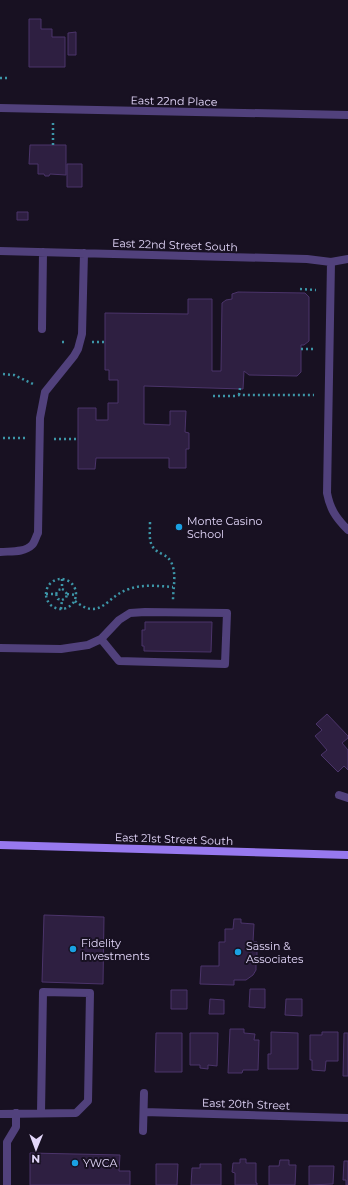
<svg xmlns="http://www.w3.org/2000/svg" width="348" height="1185" font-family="Montserrat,sans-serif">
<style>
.building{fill:#2e1f41;stroke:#4b346a}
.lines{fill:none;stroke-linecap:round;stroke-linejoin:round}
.path{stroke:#3d96a8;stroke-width:2.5;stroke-dasharray:2 3;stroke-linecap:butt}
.lane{stroke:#51417c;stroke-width:8}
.street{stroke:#51417c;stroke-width:8}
.secondary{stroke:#9779ef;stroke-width:8}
.poi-dot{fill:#1aa1e3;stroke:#181122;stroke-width:1.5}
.labels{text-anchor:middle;stroke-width:4;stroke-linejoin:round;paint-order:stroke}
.street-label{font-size:11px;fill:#e3d7fa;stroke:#181122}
.poi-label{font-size:11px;fill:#e3d7fa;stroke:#181122;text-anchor:start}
</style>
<rect width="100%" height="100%" fill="#181122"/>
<!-- building -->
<path class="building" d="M29 19H41V29H52V37H65V67H29Z
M76 32V55H68V33Z
M30 145H66V175L50 174 49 176H45L44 174H38V164H29Z
M67 164H82V187H67Z
M17 212H28V220H17Z
M238 292 305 293 309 297V341L304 345H301V372L297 376 249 375 244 371 243 389 144 386V424L170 425V411H186L185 432 189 433V449H186V468H169V458H96L95 469H78V408H96V420H108V403H118V380H109V370H105V313L188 314V299H212V371H221L222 303 226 300 232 299V294Z
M145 622H212L211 652 144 651V646H142V630H145Z
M327 714 348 736V738L342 743 348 750V770L344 766 338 772 321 755 327 750 315 736 322 730 316 724Z
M44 915 104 917 103 984 42 982Z
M234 919H241V923L254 924 253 942H257V962H256V970L253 975 246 980H234V985L200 984 201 966H219V942H225V929H233Z
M250 989H265V1008L249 1007Z
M171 990H187V1009H171Z
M210 999 224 1000V1014H209Z
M286 999H302V1016L285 1015Z
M230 1029H244V1033L255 1034 254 1040H259L258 1070H243L242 1073H228Z
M271 1032 298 1033V1069H268V1054H271Z
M322 1032H338V1061H326L325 1071 312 1070V1060H310V1035H322Z
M156 1033H182V1072H155Z
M190 1033H218L217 1066 208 1065V1069L200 1068V1065H190Z
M344 1033H348V1076H343Z
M30 1153 120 1155 119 1171H130V1185H30Z
M240 1159H246V1163H256V1183H257V1185H235V1173L232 1172 233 1163H240Z
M280 1160H289V1165H296L295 1185H269V1166H279Z
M344 1161H348V1185H346V1180H343Z
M156 1164H178L177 1185H156Z
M200 1164H221V1185H191L192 1168H200Z
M309 1166H334L333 1184 309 1185Z"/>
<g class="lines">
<!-- path -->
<path class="path" d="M0 78H8
M53 145V122
M300 289 316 290
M62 342H64
M92 342H105
M301 349H314
M3 374 14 375 33 384
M239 395 240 388
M213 396H235L239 395H314
M3 438H27
M54 439H78
M150 522C150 537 147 547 162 554 166 556 169 558 171 562 177 573 173 589 173 600
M46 594a15 15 0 1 1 30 0a15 15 0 1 1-30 0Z
M62 579V589
M62 589 64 590 67 594
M46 594H56
M56 594 58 599 62 600
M56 594 58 590 62 589
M67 594 77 595
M62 600 66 598 67 594
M75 601C101 622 106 596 129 589 143 584 159 586 173 587
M61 609 62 600"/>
<!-- lane -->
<path class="lane" d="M0 251 307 259 331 262 348 259
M331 262 327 493C330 509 336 518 348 530
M42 329 43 252
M0 552C10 551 24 553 32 545 35 542 36 536 38 533L40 418 45 392 74 356 78 349 82 334 84 253
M0 648 61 649 88 645 101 639 119 620 130 613 145 612 227 613 225 664 119 661 101 639
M339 795 348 798
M0 1114 76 1113 88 1101 90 993 43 992 41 1113
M7 1185V1142L16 1127V1113"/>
<!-- street -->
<path class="street" d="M0 108 348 115
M144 1112 348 1118
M143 1131 144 1093"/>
<!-- secondary -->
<path class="secondary" d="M0 845 348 855"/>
</g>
<!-- markers -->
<g class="poi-dot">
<circle cx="179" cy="527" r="4"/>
<circle cx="73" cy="949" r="4"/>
<circle cx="238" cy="952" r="4"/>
<circle cx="75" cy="1163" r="4"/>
</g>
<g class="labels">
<!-- street labels -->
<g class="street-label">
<text transform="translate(174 101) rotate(1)" y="4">East 22nd Place</text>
<text transform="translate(175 245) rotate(2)" y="4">East 22nd Street South</text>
<text transform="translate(174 839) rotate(2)" y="4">East 21st Street South</text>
<text transform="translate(246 1104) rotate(2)" y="4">East 20th Street</text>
</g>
<!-- poi labels -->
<g class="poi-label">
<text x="187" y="525">Monte Casino<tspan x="187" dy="13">School</tspan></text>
<text x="81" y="947">Fidelity<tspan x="81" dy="13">Investments</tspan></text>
<text x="246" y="950">Sassin &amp;<tspan x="246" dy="13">Associates</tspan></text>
<text x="83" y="1167">YWCA</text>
</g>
</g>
<!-- north arrow -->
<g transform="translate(36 1149) rotate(181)" stroke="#181122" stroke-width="3" paint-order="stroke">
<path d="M0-3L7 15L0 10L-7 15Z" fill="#e3d7fa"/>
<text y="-6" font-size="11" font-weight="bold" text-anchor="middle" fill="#e3d7fa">N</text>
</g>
</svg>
